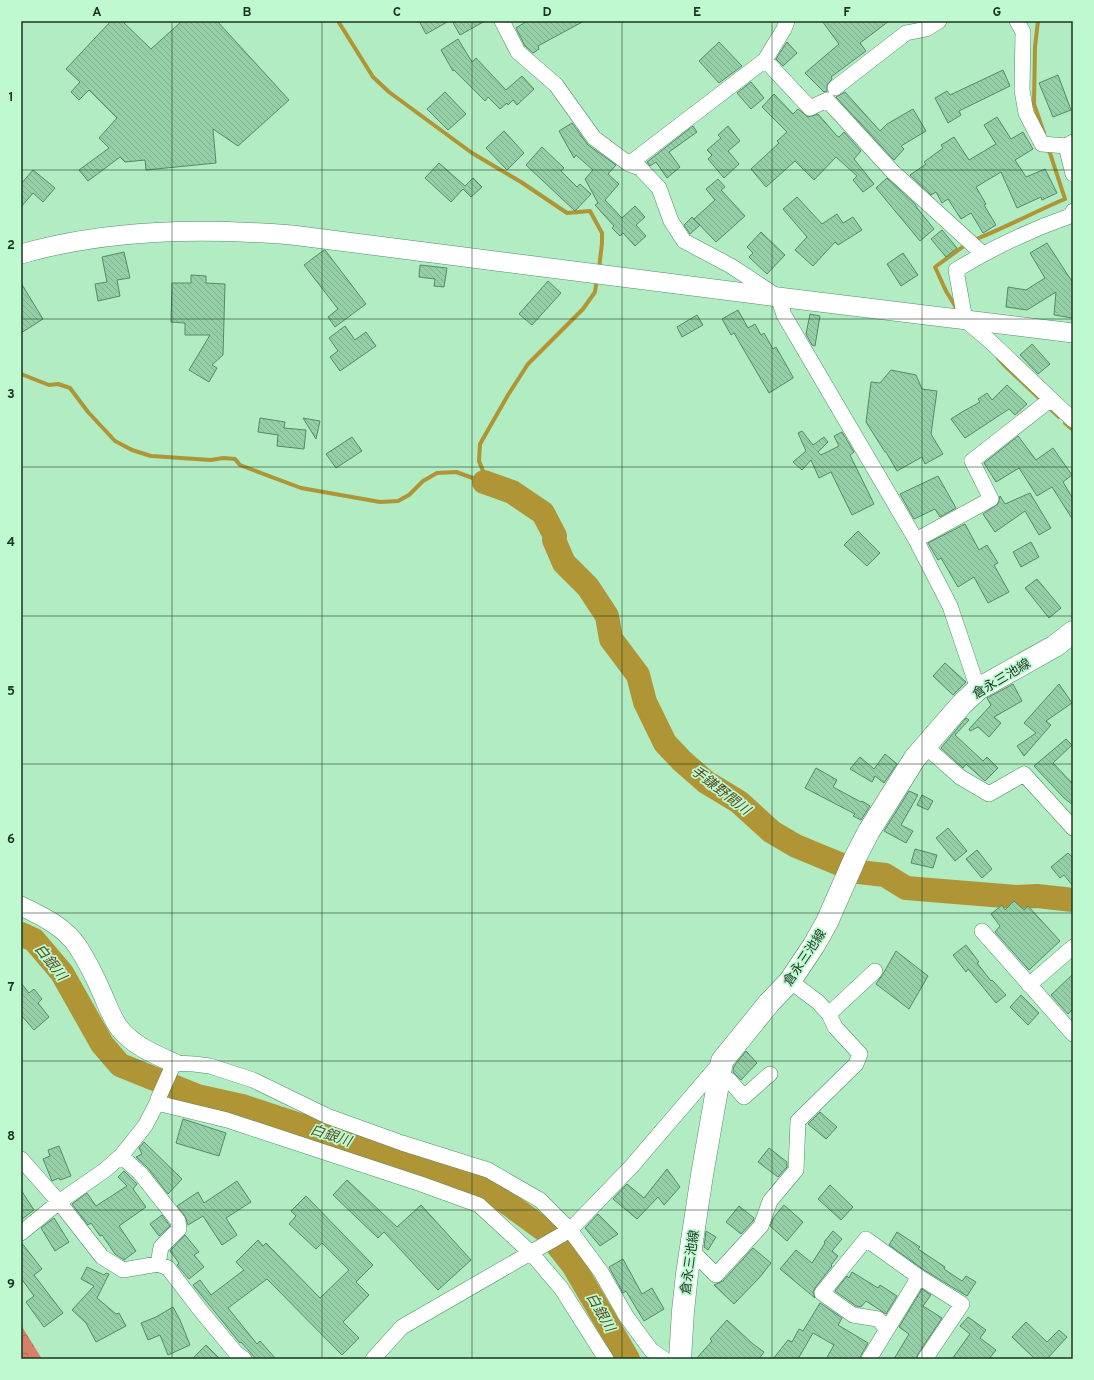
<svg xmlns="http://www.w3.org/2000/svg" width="1094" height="1380" font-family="Overpass,'Noto Sans JP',sans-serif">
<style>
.forest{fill:url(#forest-crowns)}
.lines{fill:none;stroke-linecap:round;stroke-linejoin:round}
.stream{stroke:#af9535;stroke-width:4}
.river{stroke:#af9535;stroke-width:24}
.building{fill:url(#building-back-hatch);stroke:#548b66}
.minor-casing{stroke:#558c67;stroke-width:16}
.tertiary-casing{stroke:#558c67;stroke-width:20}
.secondary-casing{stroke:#558c67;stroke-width:23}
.minor{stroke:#fff;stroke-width:15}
.tertiary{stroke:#fff;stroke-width:19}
.secondary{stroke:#fff;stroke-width:22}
.grid{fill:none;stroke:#1b3323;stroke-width:1;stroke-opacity:0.55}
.labels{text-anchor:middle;stroke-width:3.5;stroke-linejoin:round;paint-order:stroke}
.street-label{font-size:13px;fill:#1b3323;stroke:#bef9cf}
.water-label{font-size:14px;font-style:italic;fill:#584d26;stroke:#bef9cf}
.neatline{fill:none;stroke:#1b3323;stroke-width:1.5}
.grid-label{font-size:13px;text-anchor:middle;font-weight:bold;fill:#1b3323}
</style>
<defs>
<pattern id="forest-crowns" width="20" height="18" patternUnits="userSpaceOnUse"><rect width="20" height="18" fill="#d87e69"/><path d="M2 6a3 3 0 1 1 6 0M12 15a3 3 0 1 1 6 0" fill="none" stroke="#ae6856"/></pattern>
<pattern id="building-back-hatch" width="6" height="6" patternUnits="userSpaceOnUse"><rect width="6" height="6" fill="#95cfa7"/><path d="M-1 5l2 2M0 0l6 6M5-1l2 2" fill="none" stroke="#80b28f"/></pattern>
</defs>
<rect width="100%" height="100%" fill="#b1ecc2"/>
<!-- forest -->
<path class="forest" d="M21 1325 42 1359H21Z"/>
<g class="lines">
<!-- stream -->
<path class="stream" d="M338 21 373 77 389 92 472 153 521 182 567 213 590 211 602 233V243L599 269
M1038 21 1035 47 1034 104 1044 133
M974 240C1005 228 1034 212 1065 199L1048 147
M957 309 946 291 935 267 968 243
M998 358 1004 365 1059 417
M21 374 49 385 58 384 70 388 88 412 115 441 132 450 151 456 211 460 223 458 235 459 240 465 301 488 380 502 398 501 409 495 423 481 437 473 456 472 484 482 485 476 479 461 480 444 508 395 528 364 583 309 595 292 597 278
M1065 423 1073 430"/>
<!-- river -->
<path class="river" d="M484 482 512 492 543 513 555 536 554 540 564 563 588 587 607 616 611 639 638 675 645 702 665 743 682 761 706 782 739 802 772 832 796 846 859 872 885 875 906 888 1016 897 1037 896 1073 900
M21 934 34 940 62 973 102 1044 120 1065 197 1096 242 1106 484 1186 547 1232 573 1265 628 1359"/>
</g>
<!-- building -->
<path class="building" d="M111 21H122L151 49 182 21H217L289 100 238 146 213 129 216 163 146 170 145 160 125 162 120 157 88 181 79 170 109 148 99 138 117 118 89 90 79 100 71 92 80 82 66 69Z
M419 21H449L426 34Z
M452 21H485L460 35Z
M527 21H584L538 46 539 49 533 53 525 46 516 28Z
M822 21H889L860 43 866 51 831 77 832 79 827 85V91L824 92 805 73 839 44Z
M458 39 472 62 476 58 506 90 522 76 534 89 517 105 513 100 508 105 507 103 500 109 488 97 485 101 454 70 453 71 441 50Z
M719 42 742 66 719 83 699 61Z
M787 42 797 53 783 66 776 59Z
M1003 70 1010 86 959 111 961 115 948 123 935 98 947 91 950 95Z
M1058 75 1071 110 1053 117 1039 83Z
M751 82 764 98 751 109 737 93Z
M445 92 466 114 448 130 427 109Z
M845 92 880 131 887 124 913 109 926 131 901 146 904 149 894 160 836 97Z
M774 94 793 114 798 109 808 117 818 114 837 136 839 137 844 132 861 151 854 159 874 184 863 192 853 180 857 176 836 157 814 180 795 161 766 187 751 169 779 143 777 141 787 132 762 107Z
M997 117 1011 139 1023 132 1033 149 1015 160 1026 177 1045 169 1057 193 1042 200 1041 197 1017 208 1001 172 976 187 986 204 984 205 996 225 983 233 971 213 961 219 948 199 942 203 936 192 931 195 910 175 926 164 924 162 943 148 941 145 954 137 969 160 996 144 984 125Z
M572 123 588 145 616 165 608 174 619 184 605 200 622 218 635 206 645 217 636 225 646 236 635 246 623 233 620 236 612 228 614 226 595 205 598 203 585 179 593 170 576 155 574 158 559 131Z
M693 126 697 132 669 152 680 167 667 178 656 162 650 166 647 162Z
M728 126 740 141 728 151 739 164 724 178 708 159 712 155 707 150 721 138 718 135Z
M504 131 524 153 507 170 486 148Z
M542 147 564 168 561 171 577 187 580 184 591 194 575 211 526 165Z
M439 163 465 186 473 178 482 187 471 197 463 189 451 202 425 178Z
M33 170 55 188 43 202 33 193 21 207V184Z
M887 178 915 204 917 208 934 229 920 241 876 188Z
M718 179 725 187 721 190 745 216 716 242 694 219 715 200 706 189Z
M797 197 822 224 837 214 843 223 853 217 862 230 838 245 835 242 813 266 795 250 807 237 783 209Z
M692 217 700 225 690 234 684 225Z
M942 230 957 248 946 257 931 239Z
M761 232 785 255 767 274 749 257 753 253 747 247Z
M1047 243 1073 283V318L1054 315 1056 292 1027 310 1006 307 1008 287 1026 290 1045 278 1030 253Z
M324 250H325L366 304 335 327 328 317 338 309 304 265Z
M124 252 130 278 117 280 120 296 98 301 95 284 107 282 102 257Z
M903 253 918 275 901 286 887 264Z
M420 265 447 268 444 287 434 286 435 279 419 277Z
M191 275 206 276V283L225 284 223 355 212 365 217 368 209 382 189 370 210 335H185V323L171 322 172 283H191Z
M548 281 561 293 532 325 519 314Z
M21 283 43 319 21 333Z
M738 310 748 328 755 324 761 335 764 333 773 349 776 347 793 377V378L769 393 734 333 731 335 722 319Z
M810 314 820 316 815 346 812 345 806 334Z
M697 315 703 325 682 337 677 327Z
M345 326 355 340 366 332 376 346 340 371 330 357 338 351 329 338Z
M1032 344 1050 364 1038 374 1020 355Z
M891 370 916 375 922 389 937 391 931 434 943 454 925 464 922 457 897 471 886 452H885L866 422 871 382 880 383Z
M1007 385 1027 404 1015 415 1009 409 965 438 951 419 962 412 980 402 978 399 987 393 992 400Z
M260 418 285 422 284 428 306 430 304 449 277 446 278 435 258 432Z
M303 418 320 421 316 439Z
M802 431 813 445 824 437 828 442 818 452 821 455 839 446 834 436 842 432 854 452 850 455 874 504 852 515 831 472 819 478 811 460 802 470 793 462 806 451 798 433Z
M1018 436 1036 460 1053 448 1072 475 1063 482 1073 499V520L1052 487 1037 496 1019 468 996 482 984 463Z
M352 437 362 451 336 468 326 454Z
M938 476 956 508 940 517 935 509 914 519 900 494Z
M1030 493 1051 528 1039 535 1025 511 995 532 983 514 998 504 1000 496 1005 504Z
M965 524 979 550 987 545 998 563 994 565 1009 592 988 603 974 577 958 587 941 558 938 560 928 543Z
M858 531 880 553 867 566 844 545Z
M1031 542 1039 557 1021 567 1013 552Z
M1037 579 1061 608 1049 618 1025 588Z
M945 663 966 682 953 695 933 676Z
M1013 684 1022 701 994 717 1001 723 989 737 978 727 970 731 969 729 991 705 987 698Z
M1059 684 1072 703 1046 721 1051 725 1024 756 1017 746 1036 733 1024 723Z
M966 718 969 720 955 735 983 761 987 757 998 768 985 781 966 764 963 768 941 748Z
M1066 739 1072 745 1053 763 1073 784V805L1064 798 1034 766Z
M885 754 897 764 884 783 875 776 872 782 850 769 860 757 874 769Z
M816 768 837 780 833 787 861 802 862 801 870 806 861 820 853 816 855 814 805 788Z
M909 791 918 795 901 825 913 831 906 843 884 831Z
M922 795 933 801 928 810 917 805Z
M948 828 967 851 955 861 936 838Z
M915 849 937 855 933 868 911 863Z
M977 850 992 869 982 878 966 859Z
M1068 853 1073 858V886L1064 875 1060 878 1051 867Z
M1014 901 1024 910 1028 906 1060 941 1029 970 995 932 1000 926 991 914 1002 905 1005 910Z
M966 945 979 962 977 963 991 981 992 980 1006 995 996 1003 968 969 966 972 953 955Z
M896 951 928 976 909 1009 876 984 883 974Z
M1073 974V1009L1068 1014 1051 995Z
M21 983 29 993 34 989 42 999 38 1003 49 1017 34 1030 21 1015Z
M1021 995 1039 1013 1028 1025 1010 1007Z
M746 1051 757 1063 741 1080 733 1072 734 1066Z
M820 1112 837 1127 826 1139 808 1124Z
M183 1119 226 1133 219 1156 176 1143Z
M144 1142 182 1179 168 1194 147 1167 136 1157 142 1154 139 1148Z
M59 1146 71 1176 60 1180 59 1178 52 1181 43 1159 50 1156 48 1150Z
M769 1148 787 1162V1167L778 1177 758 1162Z
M667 1169 680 1187 664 1205 658 1197 637 1219 613 1199 627 1184 644 1198Z
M124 1171 137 1184 133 1189 146 1207 119 1226 136 1251 124 1260 115 1254 102 1235 100 1236 91 1223 88 1225 72 1204 87 1193 96 1206 127 1186 118 1177Z
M347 1180 397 1227 421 1205 471 1260 438 1290 384 1232 378 1238 333 1195Z
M237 1181 251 1202 226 1218 237 1235 222 1245 203 1216 188 1225 185 1216 177 1206 198 1192 204 1203Z
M830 1185 853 1207 841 1220 818 1199Z
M21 1190 34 1210 21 1220Z
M306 1196 373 1265 356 1282 369 1295 343 1322 359 1338 342 1355 267 1279 228 1308 257 1344 260 1341 276 1359H256L241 1342 240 1343 193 1285 200 1280 211 1295 244 1270 236 1262 258 1240 263 1246 266 1243 320 1298 349 1270 322 1243 316 1249 289 1224 296 1216 291 1211Z
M784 1205 803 1222 787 1241 770 1226 774 1217Z
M739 1206 754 1218 753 1221 741 1234 726 1222Z
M598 1214 618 1234 600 1246 585 1228Z
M162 1215 170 1226 159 1236 150 1224Z
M54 1218 69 1242 55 1251 41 1228Z
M706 1231 716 1237 708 1250 704 1247Z
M833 1231 842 1239 832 1251 838 1256 831 1265 832 1266 815 1288 813 1292 815 1298 780 1269 796 1250 812 1263 825 1243 824 1242Z
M897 1232 920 1247 918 1249 945 1267 944 1269 962 1281 966 1276 976 1282 967 1296 924 1270 889 1245Z
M185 1235 199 1252 194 1255 204 1267 189 1279 177 1265 179 1263 170 1251Z
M21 1242 42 1269 34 1275 63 1313 44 1327 26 1302 34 1296 21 1278Z
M753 1248 771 1263 760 1277 734 1304 714 1285 723 1281Z
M623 1259 642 1294 652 1288 664 1309 644 1321 626 1291 623 1293 609 1267Z
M87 1267 104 1275 106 1273 109 1274 97 1298 116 1314 119 1313 126 1326 96 1342 86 1323 72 1310 94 1286 81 1279Z
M852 1272 878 1288 880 1285 897 1296 886 1314 866 1301 861 1307 856 1306 835 1291 847 1276 849 1278Z
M922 1289 931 1295 923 1306 942 1318 918 1354 916 1359H894L909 1334 899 1327Z
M820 1303 842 1318 838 1325 868 1343 859 1359H826L834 1345 813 1333 798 1359H773L788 1340 792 1342 799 1329 803 1331Z
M173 1307 180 1320 190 1345 168 1355 160 1335 148 1340 141 1323 156 1317Z
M968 1317 986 1330 980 1338 996 1350 989 1359H952L970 1334 960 1326Z
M727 1320 753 1344 764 1352 759 1359H696L712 1341 710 1339Z
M1026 1322 1047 1342 1059 1330 1067 1337 1047 1359H1035L1012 1337Z
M206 1345 220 1359H192Z"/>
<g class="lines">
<defs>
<path id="minor" d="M502 21 518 52 556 85 594 138 629 164 640 168 659 188 671 221 684 241 731 266 778 297 784 315 916 540 950 606 978 689
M1017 21 1023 32 1022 90 1026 113 1042 144 1066 146 1073 142
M765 60 810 108 827 100 892 171 983 254
M835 88 906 33 926 29 939 21
M1066 146 1073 174
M629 164 765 60 784 29 787 21
M1073 211 1070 216C1030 230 992 248 956 270L965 320 991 342 1073 420
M916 540 991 499 972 461 1051 399
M925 746 960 777 989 794 1024 774 1073 828
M982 931 1073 1034
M790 981 818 1002 829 1014
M1029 985 1073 947
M720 1076 729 1080 744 1097 770 1074
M157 1103 227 1120 421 1184 479 1205 531 1253 561 1288 606 1359
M121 1156 140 1173 178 1221 179 1229 161 1247 158 1264
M21 1159 59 1202 102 1257 123 1270 158 1264 168 1268 201 1311 236 1353 244 1359
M21 1233 59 1202 105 1170 121 1156 145 1126 157 1103 158 1099 174 1063 194 1064 210 1066 253 1080 327 1116 402 1143 488 1170 540 1200 570 1230 601 1272 626 1316 651 1350 664 1359
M691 1250 716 1275 761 1226 770 1201 796 1170 798 1121 856 1064 860 1054 835 1027 829 1014 875 971
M886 1328 878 1319 853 1315 822 1293 866 1239 919 1277 962 1304 925 1359
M373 1359 402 1327 570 1230 631 1167 721 1062
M869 1359 919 1277"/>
<path id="tertiary" d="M21 254C108 229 202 228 292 235L778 297 1073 333
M21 906C42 916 65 927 78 947 87 961 95 977 102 993 107 1004 112 1019 120 1029 134 1046 154 1054 174 1063"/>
<path id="secondary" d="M680 1359 683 1311 687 1274 702 1175 722 1061 769 1003 790 981 814 945 827 922 856 856 869 831 915 758 962 704 978 689 1055 646 1073 632"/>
</defs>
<!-- minor casing -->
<use href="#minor" class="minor-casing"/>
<!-- tertiary casing -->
<use href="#tertiary" class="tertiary-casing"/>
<!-- secondary casing -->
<use href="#secondary" class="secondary-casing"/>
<!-- minor -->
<use href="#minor" class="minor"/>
<!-- tertiary -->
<use href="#tertiary" class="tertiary"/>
<!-- secondary -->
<use href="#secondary" class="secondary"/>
</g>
<!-- grid -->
<path class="grid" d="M172 21V1359M322 21V1359M472 21V1359M622 21V1359M772 21V1359M922 21V1359M21 170H1073M21 319H1073M21 467H1073M21 616H1073M21 764H1073M21 913H1073M21 1061H1073M21 1210H1073"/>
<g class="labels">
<!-- street labels -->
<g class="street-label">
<text transform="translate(1001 678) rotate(-31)" y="5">倉永三池線</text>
<text transform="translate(804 957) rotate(-56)" y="5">倉永三池線</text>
<text transform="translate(689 1262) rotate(-82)" y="5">倉永三池線</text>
</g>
<!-- water labels -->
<g class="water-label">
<text transform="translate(721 790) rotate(38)" y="5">手鎌野間川</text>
<text transform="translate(51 962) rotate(52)" y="5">白銀川</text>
<text transform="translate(331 1135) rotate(18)" y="5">白銀川</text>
<text transform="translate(601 1312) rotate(60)" y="5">白銀川</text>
</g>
</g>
<!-- border -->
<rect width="1094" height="1380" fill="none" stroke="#bef9cf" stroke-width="44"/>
<rect x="22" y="22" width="1050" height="1336" class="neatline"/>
<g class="grid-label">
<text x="97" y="16">A</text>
<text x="247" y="16">B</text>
<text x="397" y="16">C</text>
<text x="547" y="16">D</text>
<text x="697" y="16">E</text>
<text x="847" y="16">F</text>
<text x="997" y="16">G</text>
<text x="11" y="101">1</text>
<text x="11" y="249">2</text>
<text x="11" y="398">3</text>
<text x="11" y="546">4</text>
<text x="11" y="695">5</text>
<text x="11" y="843">6</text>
<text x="11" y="991">7</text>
<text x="11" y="1140">8</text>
<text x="11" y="1288">9</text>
</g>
</svg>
